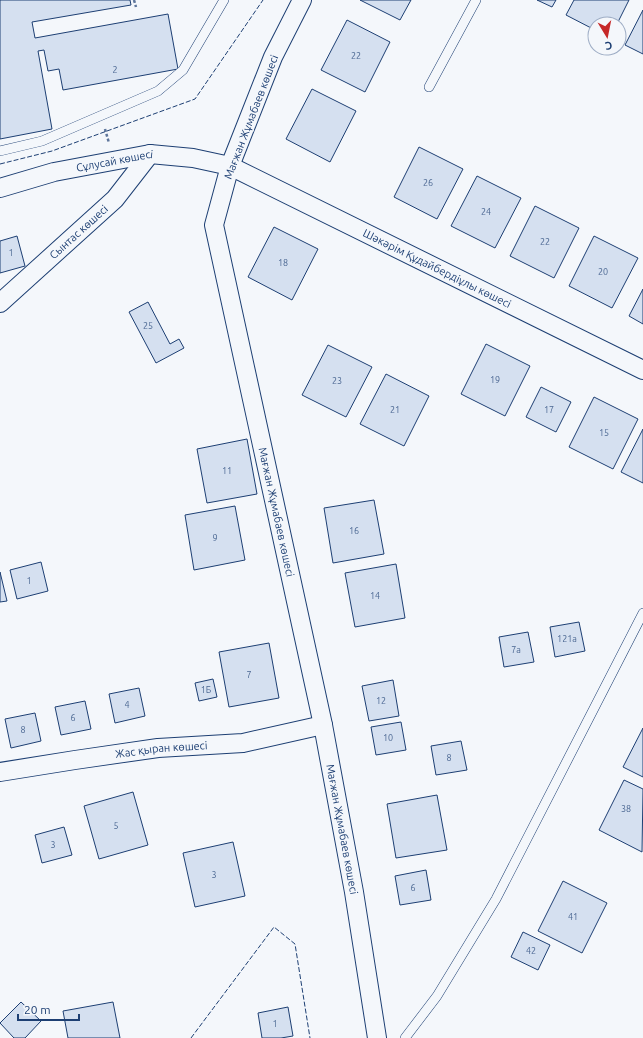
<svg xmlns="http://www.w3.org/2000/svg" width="643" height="1038" font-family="Ubuntu,sans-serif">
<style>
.building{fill:#d5e0f0;stroke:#1d3f73}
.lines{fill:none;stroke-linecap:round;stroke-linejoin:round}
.service-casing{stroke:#1d3f73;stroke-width:10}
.minor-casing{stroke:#1d3f73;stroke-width:20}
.path{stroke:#5e769c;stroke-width:2.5;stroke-dasharray:3 2;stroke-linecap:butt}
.service{stroke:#f4f7fb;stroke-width:9}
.minor{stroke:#f4f7fb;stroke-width:18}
.fence{stroke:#1d3f73;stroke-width:1;stroke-dasharray:5 2;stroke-linecap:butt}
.labels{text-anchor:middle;stroke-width:3;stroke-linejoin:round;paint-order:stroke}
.number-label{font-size:9px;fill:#4b6792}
.street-label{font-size:11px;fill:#1d3f73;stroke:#f4f7fb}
</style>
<rect width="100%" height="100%" fill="#f4f7fb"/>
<!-- building -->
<path class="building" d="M0 0H130L131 5 32 22 35 38 168 14 178 69 63 90 59 69 48 71 44 50 38 51 52 129 0 139Z
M360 0H411L400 20Z
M537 0H556L552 7Z
M574 0H629L617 24H595V30L566 15Z
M643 10V54L625 45Z
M347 20 390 42 365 92 321 70Z
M312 89 356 111 330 162 286 139Z
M419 147 463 169 437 219 394 197Z
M477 176 521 198 495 248 451 226Z
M535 206 579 228 554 278 510 256Z
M274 227 318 249 292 300 248 277Z
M17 236 25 266 0 273V241Z
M594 236 638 258 612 308 569 286Z
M643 289V324L629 316Z
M148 302 170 344 179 339 184 348 156 363 129 312Z
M486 344 530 366 505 416 461 394Z
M328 345 372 367 346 417 302 395Z
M386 374 429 396 404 446 360 424Z
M541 387 571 402 556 432 526 417Z
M594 397 638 419 613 469 569 447Z
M643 429V483L621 472Z
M247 439 257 494 207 503 197 449Z
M374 500 384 554 333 563 324 508Z
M235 506 245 560 194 570 185 515Z
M41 562 48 591 17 599 10 570Z
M396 564 405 618 355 627 345 573Z
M0 572 7 601 0 602Z
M579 622 585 651 555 657 550 627Z
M528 632 534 662 504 667 499 637Z
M269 643 279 698 229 707 219 652Z
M213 679 217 697 199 701 195 683Z
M393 680 399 716 369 721 362 686Z
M139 688 145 716 115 723 109 694Z
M85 701 91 729 61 735 55 707Z
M35 713 41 741 11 748 5 719Z
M401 722 406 750 376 755 371 727Z
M643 728V777L623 767Z
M461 741 467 770 436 775 431 746Z
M624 780 643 789 642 852 599 830Z
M133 792 148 845 99 859 84 806Z
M437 795 447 850 396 858 387 804Z
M64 827 72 855 42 863 35 835Z
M233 842 245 896 195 907 183 853Z
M426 870 431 900 400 905 395 876Z
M563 881 607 903 582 953 538 931Z
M523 932 550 945 538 970 511 957Z
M21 1002 41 1021 25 1038H14L0 1023Z
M113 1002 120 1038H68L63 1011Z
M288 1007 293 1036 281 1038H262L258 1013Z"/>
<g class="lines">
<defs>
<path id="service" d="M429 87 476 0
M0 151 42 141 158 91 183 70 224 0
M405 1038 437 996 496 899 643 613"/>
<g id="minor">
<path id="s1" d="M302 0 273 57 230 166 214 225 323 725 354 892 377 1038"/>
<path id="s2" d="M0 188 54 172 150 154 193 158 230 166 643 370"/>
<path id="s3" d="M0 303 115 199 150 154"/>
<path id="s4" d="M0 772 75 760 158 748 243 743 323 725"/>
</g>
</defs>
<!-- service casing -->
<use href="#service" class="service-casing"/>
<!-- minor casing -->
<use href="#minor" class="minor-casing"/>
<!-- path -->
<path class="path" d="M134 0 136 7
M105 129 109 143"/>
<!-- service -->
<use href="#service" class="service"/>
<!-- minor -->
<use href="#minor" class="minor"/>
<!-- fence -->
<path class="fence" d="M0 164 52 151 195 99 263 0
M191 1038 274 927 295 944 310 1038"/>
</g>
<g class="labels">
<!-- number labels -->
<g class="number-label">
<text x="356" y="59">22</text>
<text x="115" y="73">2</text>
<text x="428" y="186">26</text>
<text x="486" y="215">24</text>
<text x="545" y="245">22</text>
<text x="11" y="256">1</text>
<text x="283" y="266">18</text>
<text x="603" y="275">20</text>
<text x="148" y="329">25</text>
<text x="495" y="383">19</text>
<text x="337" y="384">23</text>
<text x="395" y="413">21</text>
<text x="549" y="413">17</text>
<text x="604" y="436">15</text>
<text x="227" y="474">11</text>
<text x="354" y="534">16</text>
<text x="215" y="541">9</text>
<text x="29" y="584">1</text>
<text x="375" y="599">14</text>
<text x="567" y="642">121а</text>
<text x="516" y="653">7а</text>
<text x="249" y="678">7</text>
<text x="206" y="693">1Б</text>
<text x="381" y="704">12</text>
<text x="127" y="708">4</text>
<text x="73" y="721">6</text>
<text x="23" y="733">8</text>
<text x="388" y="741">10</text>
<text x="449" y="761">8</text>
<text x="626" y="812">38</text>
<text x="116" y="829">5</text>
<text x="53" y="848">3</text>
<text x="214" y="878">3</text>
<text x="413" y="891">6</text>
<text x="573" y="920">41</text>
<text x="531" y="954">42</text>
<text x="275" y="1027">1</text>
</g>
<!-- street labels -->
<g class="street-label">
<text transform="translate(251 117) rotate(-69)" y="4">Мағжан Жұмабаев көшесі</text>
<text dy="4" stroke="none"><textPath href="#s2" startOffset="118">Сұлусай көшесі</textPath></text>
<text dy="4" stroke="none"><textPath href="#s3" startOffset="106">Сынтас көшесі</textPath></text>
<text dy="4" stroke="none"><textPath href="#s2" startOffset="466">Шәкәрім Құдайбердіұлы көшесі</textPath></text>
<text dy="4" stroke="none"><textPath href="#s1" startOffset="536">Мағжан Жұмабаев көшесі</textPath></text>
<text dy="4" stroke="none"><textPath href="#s4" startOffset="163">Жас қыран көшесі</textPath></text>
<text dy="4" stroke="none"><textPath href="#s1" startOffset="860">Мағжан Жұмабаев көшесі</textPath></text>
</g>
</g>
<!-- north arrow -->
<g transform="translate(607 36) rotate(170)"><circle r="19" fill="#f4f7fb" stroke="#9eadc5"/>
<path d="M0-3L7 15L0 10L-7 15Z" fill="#c62828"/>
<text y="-6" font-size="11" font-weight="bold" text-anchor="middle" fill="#1d3f73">С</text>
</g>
<!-- scale -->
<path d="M18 1014v6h61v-6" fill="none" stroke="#1d3f73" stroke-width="2"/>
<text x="24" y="1014" font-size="12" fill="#1d3f73" stroke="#f4f7fb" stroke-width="3" paint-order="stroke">20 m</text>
</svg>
